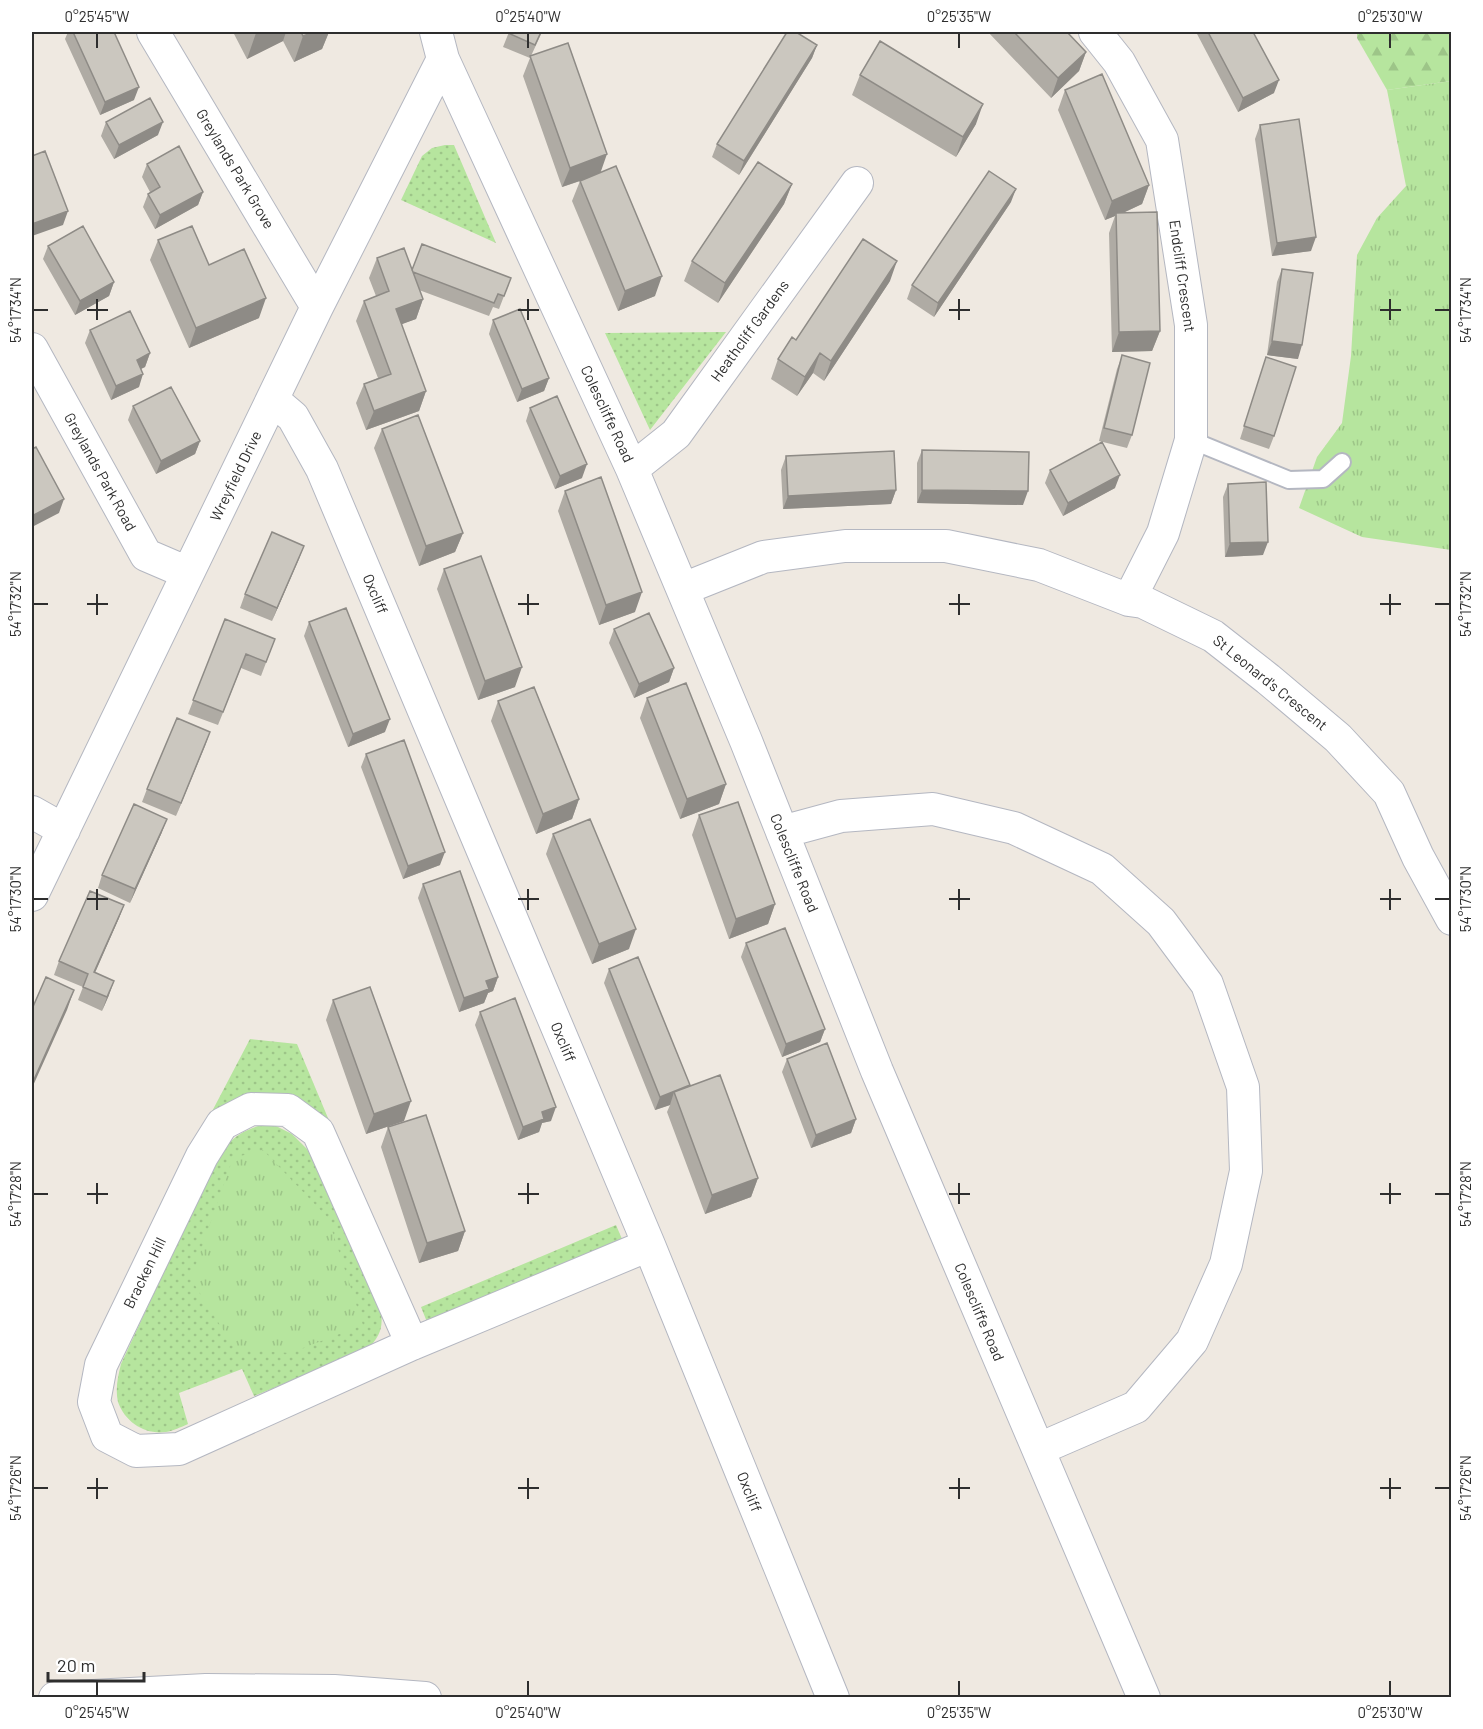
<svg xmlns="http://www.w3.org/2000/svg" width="1483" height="1729" font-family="Barlow,sans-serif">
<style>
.grass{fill:url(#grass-dots)}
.forest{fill:url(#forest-firs)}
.park{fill:url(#park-tufts)}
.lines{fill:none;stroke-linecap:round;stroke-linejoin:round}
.service-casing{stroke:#b4b7c1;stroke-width:20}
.minor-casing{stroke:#b4b7c1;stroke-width:34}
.service{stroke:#fff;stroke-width:16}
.minor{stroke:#fff;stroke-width:32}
.wall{fill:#afaba4}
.shaded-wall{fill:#8e8b86}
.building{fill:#cbc7bf;stroke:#8e8b86;stroke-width:1.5}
.ticks{fill:none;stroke:#2e2e2e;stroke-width:2}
.labels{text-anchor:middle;stroke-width:4.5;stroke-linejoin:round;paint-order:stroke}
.street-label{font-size:15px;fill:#2e2e2e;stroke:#fff}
.neatline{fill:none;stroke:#2e2e2e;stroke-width:2}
.ticks-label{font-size:15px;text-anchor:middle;fill:#2e2e2e}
</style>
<defs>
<pattern id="grass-dots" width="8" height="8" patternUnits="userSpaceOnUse" patternTransform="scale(1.5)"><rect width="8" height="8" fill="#b6e59e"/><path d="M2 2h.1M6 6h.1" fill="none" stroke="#9dc588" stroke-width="1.8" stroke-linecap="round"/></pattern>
<pattern id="forest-firs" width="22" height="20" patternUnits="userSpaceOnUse" patternTransform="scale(1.5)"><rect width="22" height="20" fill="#b6e59e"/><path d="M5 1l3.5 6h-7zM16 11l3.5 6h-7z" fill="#9dc588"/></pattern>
<pattern id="park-tufts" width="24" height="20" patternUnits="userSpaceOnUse" patternTransform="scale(1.5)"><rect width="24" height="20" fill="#b6e59e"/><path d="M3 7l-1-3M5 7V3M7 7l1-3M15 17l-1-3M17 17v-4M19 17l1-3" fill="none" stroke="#9dc588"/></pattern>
</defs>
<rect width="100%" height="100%" fill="#efe9e1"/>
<!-- grass -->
<path class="grass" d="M445 145H454L496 243 401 200 422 156 432 148Z
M726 332 650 430 605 333Z
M250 1039 297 1044 333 1130 306 1103 291 1096H249L228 1103 208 1119Z
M258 1126H276L292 1134 307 1149 321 1174 380 1306C384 1327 381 1335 367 1350L254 1396 242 1369 179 1393 188 1424C181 1427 173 1431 166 1432 145 1435 125 1422 118 1402 115 1389 118 1376 121 1364L211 1170C225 1146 231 1135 258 1126Z
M616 1225 622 1239 427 1322 421 1307Z"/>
<!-- forest -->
<path class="forest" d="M1357 32H1451V81L1387 90 1357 38Z"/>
<!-- park -->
<path class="park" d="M1451 81V550L1362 537 1299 508 1317 457 1342 423 1351 356 1357 255 1377 218 1406 186 1387 90Z
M263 1150 328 1218 363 1325 290 1353 235 1349 191 1279 233 1158Z"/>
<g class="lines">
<defs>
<path id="service" d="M1191 440 1289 480 1323 479 1342 462"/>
<path id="minor" d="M153 32 317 307
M436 32 443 59 632 469 746 741 877 1071 1144 1698
M1095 32 1119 62 1162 140 1191 325V440L1163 533 1129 600
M32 349 146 555 188 573
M273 400 293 417 322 469 649 1245 833 1698
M632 469 676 434 857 183
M683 589 763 557 845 546H946L1039 565 1129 600 1143 602 1213 636 1268 679 1338 738 1389 793 1418 857 1452 919
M32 812 64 830
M782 832 841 816 933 809 1014 828 1102 869 1161 922 1207 984 1243 1087 1246 1171 1226 1264 1192 1341 1136 1407 1039 1449
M32 895 317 307 443 59
M412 1344 318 1132 288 1110 251 1109 222 1124 202 1156 101 1365 94 1402 107 1436 136 1451 179 1449 412 1344 649 1245
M55 1698 206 1690 334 1691 425 1698"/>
</defs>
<!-- service casing -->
<use href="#service" class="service-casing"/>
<!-- minor casing -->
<use href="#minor" class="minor-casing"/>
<!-- service -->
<use href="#service" class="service"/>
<!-- minor -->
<use href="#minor" class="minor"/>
</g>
<!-- wall -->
<path class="wall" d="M68 32H114L134 100 100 115 65 39Z
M233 32H329L322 49 294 62 283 41 247 59Z
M509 32H542L531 56 601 173 655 296 618 311 572 201 580 181 562 187 523 76 530 58 503 47Z
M988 32H1067L1086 52 1079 71 1051 98Z
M1196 32H1253L1274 93 1238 112Z
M817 45 812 58 739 175 712 157 717 144Z
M860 75 976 124 956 157 852 95Z
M1065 90 1149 185 1142 204 1123 213 1160 331 1152 351 1112 352 1109 233 1115 216 1105 220 1058 110Z
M106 122 158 135 114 159 101 136Z
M1260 125 1311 251 1272 256 1255 139Z
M147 164 203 192 198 205 155 229 143 207 148 194 150 192 142 177Z
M792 184 784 204 718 303 684 281 692 261Z
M1011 202 934 317 907 299 912 285Z
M158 240 209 265 259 318 189 348 150 260Z
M48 246 114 282 109 296 75 315 43 259Z
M377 258 412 270 511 278 499 309 493 307 489 316 419 290 423 299 416 319 401 324 426 391 419 411 366 430 356 403 364 384 378 378 356 321 364 301 376 296 369 278Z
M1282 269 1298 359 1267 355 1277 282Z
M890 281 824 381 813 373 797 396 771 379 778 359 796 340Z
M493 320 549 378 544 391 517 402 489 334Z
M90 330 150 353 145 367 141 369 139 387 111 400 85 343Z
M1122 356 1132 435 1127 448 1099 441 1117 369Z
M1266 357 1274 436 1269 449 1240 439Z
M133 406 200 441 195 454 156 474 128 420Z
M530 408 582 478 555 489 526 421Z
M382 429 463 533 455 552 419 566 374 448Z
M922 450 1023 505 917 503V463Z
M786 456 896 490 891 504 783 509 781 470Z
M1050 470 1115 488 1063 516 1045 483Z
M1228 484 1263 555 1225 557 1223 497Z
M565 491 635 612 599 625 558 511Z
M304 546 272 621 240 608 245 594Z
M444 569 515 687 478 700 437 589Z
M225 619 275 639 261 676 241 668 218 725 188 714Z
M309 622 385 732 348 747 304 636Z
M614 629 674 668 669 682 634 698 609 643Z
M647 698 726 784 719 804 680 819 640 718Z
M498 701 579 799 572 819 536 834 491 721Z
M210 732 176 816 142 802 147 789Z
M366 754 440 865 403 879 361 767Z
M699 815 775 904 768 924 729 939 692 835Z
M162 832 130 903 98 888 102 875Z
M553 834 629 949 592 964 546 854Z
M423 884 498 977 493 991 488 993 484 1003 459 1012 418 898Z
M124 905 119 918 95 973 109 995 102 1011 78 1000 83 987 54 975 59 961Z
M746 943 825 1029 820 1042 782 1057 741 957Z
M609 969 689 1087 758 1178 751 1197 705 1214 667 1112 670 1105 655 1110 604 983Z
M333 1000 404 1121 366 1134 326 1020Z
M480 1012 551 1121 542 1123 539 1132 518 1140 475 1025Z
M787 1059 856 1119 851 1133 811 1148 782 1072Z
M388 1127 465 1231 458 1251 419 1263 381 1147Z"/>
<!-- shaded-wall -->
<path class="shaded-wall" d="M260 32H286L283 41 247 59 256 33Z
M314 32H329L322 49 294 62 303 36Z
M817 45 812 58 739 175 744 161Z
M1086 52 1079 71 1051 98 1058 78Z
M1279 80 1274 93 1238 112 1243 98Z
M139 87 134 100 100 115 105 102Z
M983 104 976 124 956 157 963 137Z
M163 122 158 135 114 159 119 145Z
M607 154 600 174 562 187 570 168Z
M792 184 784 204 718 303 725 283Z
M1149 185 1142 204 1116 216V213L1115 216 1105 220 1112 201Z
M1016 189 1011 202 934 317 938 303Z
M203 192 198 205 155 229 160 215Z
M68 211 63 225 32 236V224Z
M1316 237 1311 251 1272 256 1277 243Z
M897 261 890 281 824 381 831 361Z
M662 276 655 296 618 311 625 291Z
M114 282 109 296 75 315 80 301Z
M266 298 259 318 189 348 196 328Z
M423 299 416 319 389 329 396 309Z
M1160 331 1152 351 1112 352 1119 332Z
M1272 341 1302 345 1298 359 1267 355Z
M150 353 145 367 132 373 137 360Z
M820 353 813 373 797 396 805 377Z
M143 374 139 387 111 400 116 386Z
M549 378 544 391 517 402 522 389Z
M426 391 419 411 366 430 374 411Z
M200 441 195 454 156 474 161 461Z
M587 464 582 478 555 489 560 476Z
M1120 475 1115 488 1063 516 1068 503Z
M896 490 891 504 783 509 788 496Z
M922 490 1028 491 1023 505 917 503Z
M64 499 59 513 32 527V516Z
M463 533 455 552 419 566 426 546Z
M1268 542 1263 555 1225 557 1230 543Z
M304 546 299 559 272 621 277 608Z
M642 592 635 612 599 625 606 605Z
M522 667 515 687 478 700 485 681Z
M674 668 669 682 634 698 639 684Z
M390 719 385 732 348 747 353 734Z
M210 732 205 746 176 816 181 803Z
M726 784 719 804 680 819 687 799Z
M579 799 572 819 536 834 543 814Z
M167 819 162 832 130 903 135 889Z
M445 852 440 865 403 879 408 866Z
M775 904 768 924 729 939 736 919Z
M124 905 119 918 89 986 94 972Z
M636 929 629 949 592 964 599 944Z
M498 977 493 991 488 993 484 1003 459 1012 464 998 486 981Z
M114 981 109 995 102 1011 107 997Z
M74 990 67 1010 32 1088V1084Z
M825 1029 820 1042 782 1057 786 1044Z
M690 1085 685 1099 674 1092 670 1105 655 1110 660 1097Z
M411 1101 404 1121 366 1134 374 1114Z
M556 1107 551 1121 542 1123 539 1132 518 1140 523 1127 542 1112Z
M856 1119 851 1133 811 1148 816 1135Z
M758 1178 751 1197 705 1214 712 1195Z
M465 1231 458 1251 419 1263 427 1243Z"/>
<!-- building -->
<path class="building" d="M73 32H114L139 87 105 102Z
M301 32H314L303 36Z
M509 32H541L535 45 508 33Z
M787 32H796L817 45 744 161 717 144Z
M1014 32H1067L1086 52 1058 78Z
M1208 32H1253L1279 80 1243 98Z
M880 41 983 104 963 137 860 75Z
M568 43 607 154 570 168 530 56Z
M1102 74 1149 185 1112 201 1065 90Z
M150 98 163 122 119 145 106 122Z
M1299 119 1316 237 1277 243 1260 125Z
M179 146 203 192 160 215 148 194 160 187 147 164Z
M45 151 68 211 32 224V156Z
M758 162 792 184 725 283 692 261Z
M616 166 662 276 625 291 580 181Z
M989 171 1016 189 938 303 912 285Z
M1157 212 1160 331 1119 332 1116 213Z
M83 226 114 282 80 301 48 246Z
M192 226 209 265 244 249 266 298 196 328 158 240Z
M863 239 897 261 831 361 820 353 805 377 778 359 792 337 796 340Z
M422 244 511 278 504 296 498 294 494 303 413 272 412 270Z
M404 248 423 299 396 309 426 391 374 411 364 384 391 374 364 301 389 291 377 258Z
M1282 269 1313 273 1302 345 1272 341Z
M520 309 549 378 522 389 493 320Z
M130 311 150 353 137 360 143 374 116 386 90 330Z
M1122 355 1150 363 1132 435 1104 428Z
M1266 357 1296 367 1274 436 1244 426Z
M171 387 200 441 161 461 133 406Z
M557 396 587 464 560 476 530 408Z
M418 415 463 533 426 546 382 429Z
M1102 442 1120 475 1068 503 1050 470Z
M36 447 64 499 32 516V449Z
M922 450 1029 452 1028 491 922 490Z
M894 451 896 490 788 496 786 456Z
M601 477 642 592 606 605 565 491Z
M1266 482 1268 542 1230 543 1228 484Z
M272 532 304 546 277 608 245 594Z
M481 556 522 667 485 681 444 569Z
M346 608 390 719 353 734 309 622Z
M649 613 674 668 639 684 614 629Z
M225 619 275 639 266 662 246 654 223 712 193 700Z
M686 683 726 784 687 799 647 698Z
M534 687 579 799 543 814 498 701Z
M177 718 210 732 181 803 147 789Z
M404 740 445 852 408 866 366 754Z
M738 802 775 904 736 919 699 815Z
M134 804 167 819 135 889 102 875Z
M590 819 636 929 599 944 553 834Z
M460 871 498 977 486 981 489 989 464 998 423 884Z
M90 891 124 905 94 972 114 981 107 997 83 987 88 974 59 961Z
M785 928 825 1029 786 1044 746 943Z
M638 957 690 1085 660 1097 609 969Z
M46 977 74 990 32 1084V1009Z
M370 987 411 1101 374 1114 333 1000Z
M515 998 556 1107 542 1112 544 1119 523 1127 480 1012Z
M827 1043 856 1119 816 1135 787 1059Z
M720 1075 758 1178 712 1195 674 1092Z
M426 1115 465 1231 427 1243 388 1127Z"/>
<!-- ticks -->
<path class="ticks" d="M97 33V48M528 33V48M959 33V48M1390 33V48M97 299V320M528 299V320M959 299V320M1390 299V320M33 310H48M87 310H108M518 310H539M949 310H970M1380 310H1401M1435 310H1450M97 594V615M528 594V615M959 594V615M1390 594V615M33 604H48M87 604H108M518 604H539M949 604H970M1380 604H1401M1435 604H1450M97 889V910M528 889V910M959 889V910M1390 889V910M33 899H48M87 899H108M518 899H539M949 899H970M1380 899H1401M1435 899H1450M97 1183V1204M528 1183V1204M959 1183V1204M1390 1183V1204M33 1194H48M87 1194H108M518 1194H539M949 1194H970M1380 1194H1401M1435 1194H1450M97 1478V1499M528 1478V1499M959 1478V1499M1390 1478V1499M33 1488H48M87 1488H108M518 1488H539M949 1488H970M1380 1488H1401M1435 1488H1450M97 1681V1696M528 1681V1696M959 1681V1696M1390 1681V1696"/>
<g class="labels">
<!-- street labels -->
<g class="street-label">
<text transform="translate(235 169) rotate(59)" y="5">Greylands Park Grove</text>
<text transform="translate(1182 276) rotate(82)" y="5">Endcliff Crescent</text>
<text transform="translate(750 331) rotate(-54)" y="5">Heathcliff Gardens</text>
<text transform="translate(607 414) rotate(65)" y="5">Colescliffe Road</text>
<text transform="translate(100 472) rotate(61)" y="5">Greylands Park Road</text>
<text transform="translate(236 476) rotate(-64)" y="5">Wreyfield Drive</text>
<text transform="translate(375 594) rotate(67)" y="5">Oxcliff</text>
<text transform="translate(1270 683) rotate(39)" y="5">St Leonard's Crescent</text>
<text transform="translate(794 863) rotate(68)" y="5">Colescliffe Road</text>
<text transform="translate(563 1042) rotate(67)" y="5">Oxcliff</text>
<text transform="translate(145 1273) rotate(-64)" y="5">Bracken Hill</text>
<text transform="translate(979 1312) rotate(67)" y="5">Colescliffe Road</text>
<text transform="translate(749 1492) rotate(68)" y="5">Oxcliff</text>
</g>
</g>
<!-- border -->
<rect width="1483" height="1729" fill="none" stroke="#ffffff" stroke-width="66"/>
<!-- scale -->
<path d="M48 1672v9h96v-9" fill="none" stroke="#2e2e2e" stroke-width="3"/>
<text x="57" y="1672" font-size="18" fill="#2e2e2e" stroke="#ffffff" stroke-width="4.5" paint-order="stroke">20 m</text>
<rect x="33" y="33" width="1417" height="1663" class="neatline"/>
<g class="ticks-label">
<text x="97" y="22">0°25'45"W</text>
<text x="528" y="22">0°25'40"W</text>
<text x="959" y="22">0°25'35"W</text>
<text x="1390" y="22">0°25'30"W</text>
<text transform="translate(16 310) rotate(-90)" y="5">54°17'34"N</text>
<text transform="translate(1466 310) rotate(-90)" y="5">54°17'34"N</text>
<text transform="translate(16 604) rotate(-90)" y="5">54°17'32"N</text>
<text transform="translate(1466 604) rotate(-90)" y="5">54°17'32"N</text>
<text transform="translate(16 899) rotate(-90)" y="5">54°17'30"N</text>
<text transform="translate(1466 899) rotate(-90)" y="5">54°17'30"N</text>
<text transform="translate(16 1194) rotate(-90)" y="5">54°17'28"N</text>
<text transform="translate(1466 1194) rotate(-90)" y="5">54°17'28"N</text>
<text transform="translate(16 1488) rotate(-90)" y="5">54°17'26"N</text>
<text transform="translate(1466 1488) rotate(-90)" y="5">54°17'26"N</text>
<text x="97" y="1718">0°25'45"W</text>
<text x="528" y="1718">0°25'40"W</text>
<text x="959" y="1718">0°25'35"W</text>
<text x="1390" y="1718">0°25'30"W</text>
</g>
</svg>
